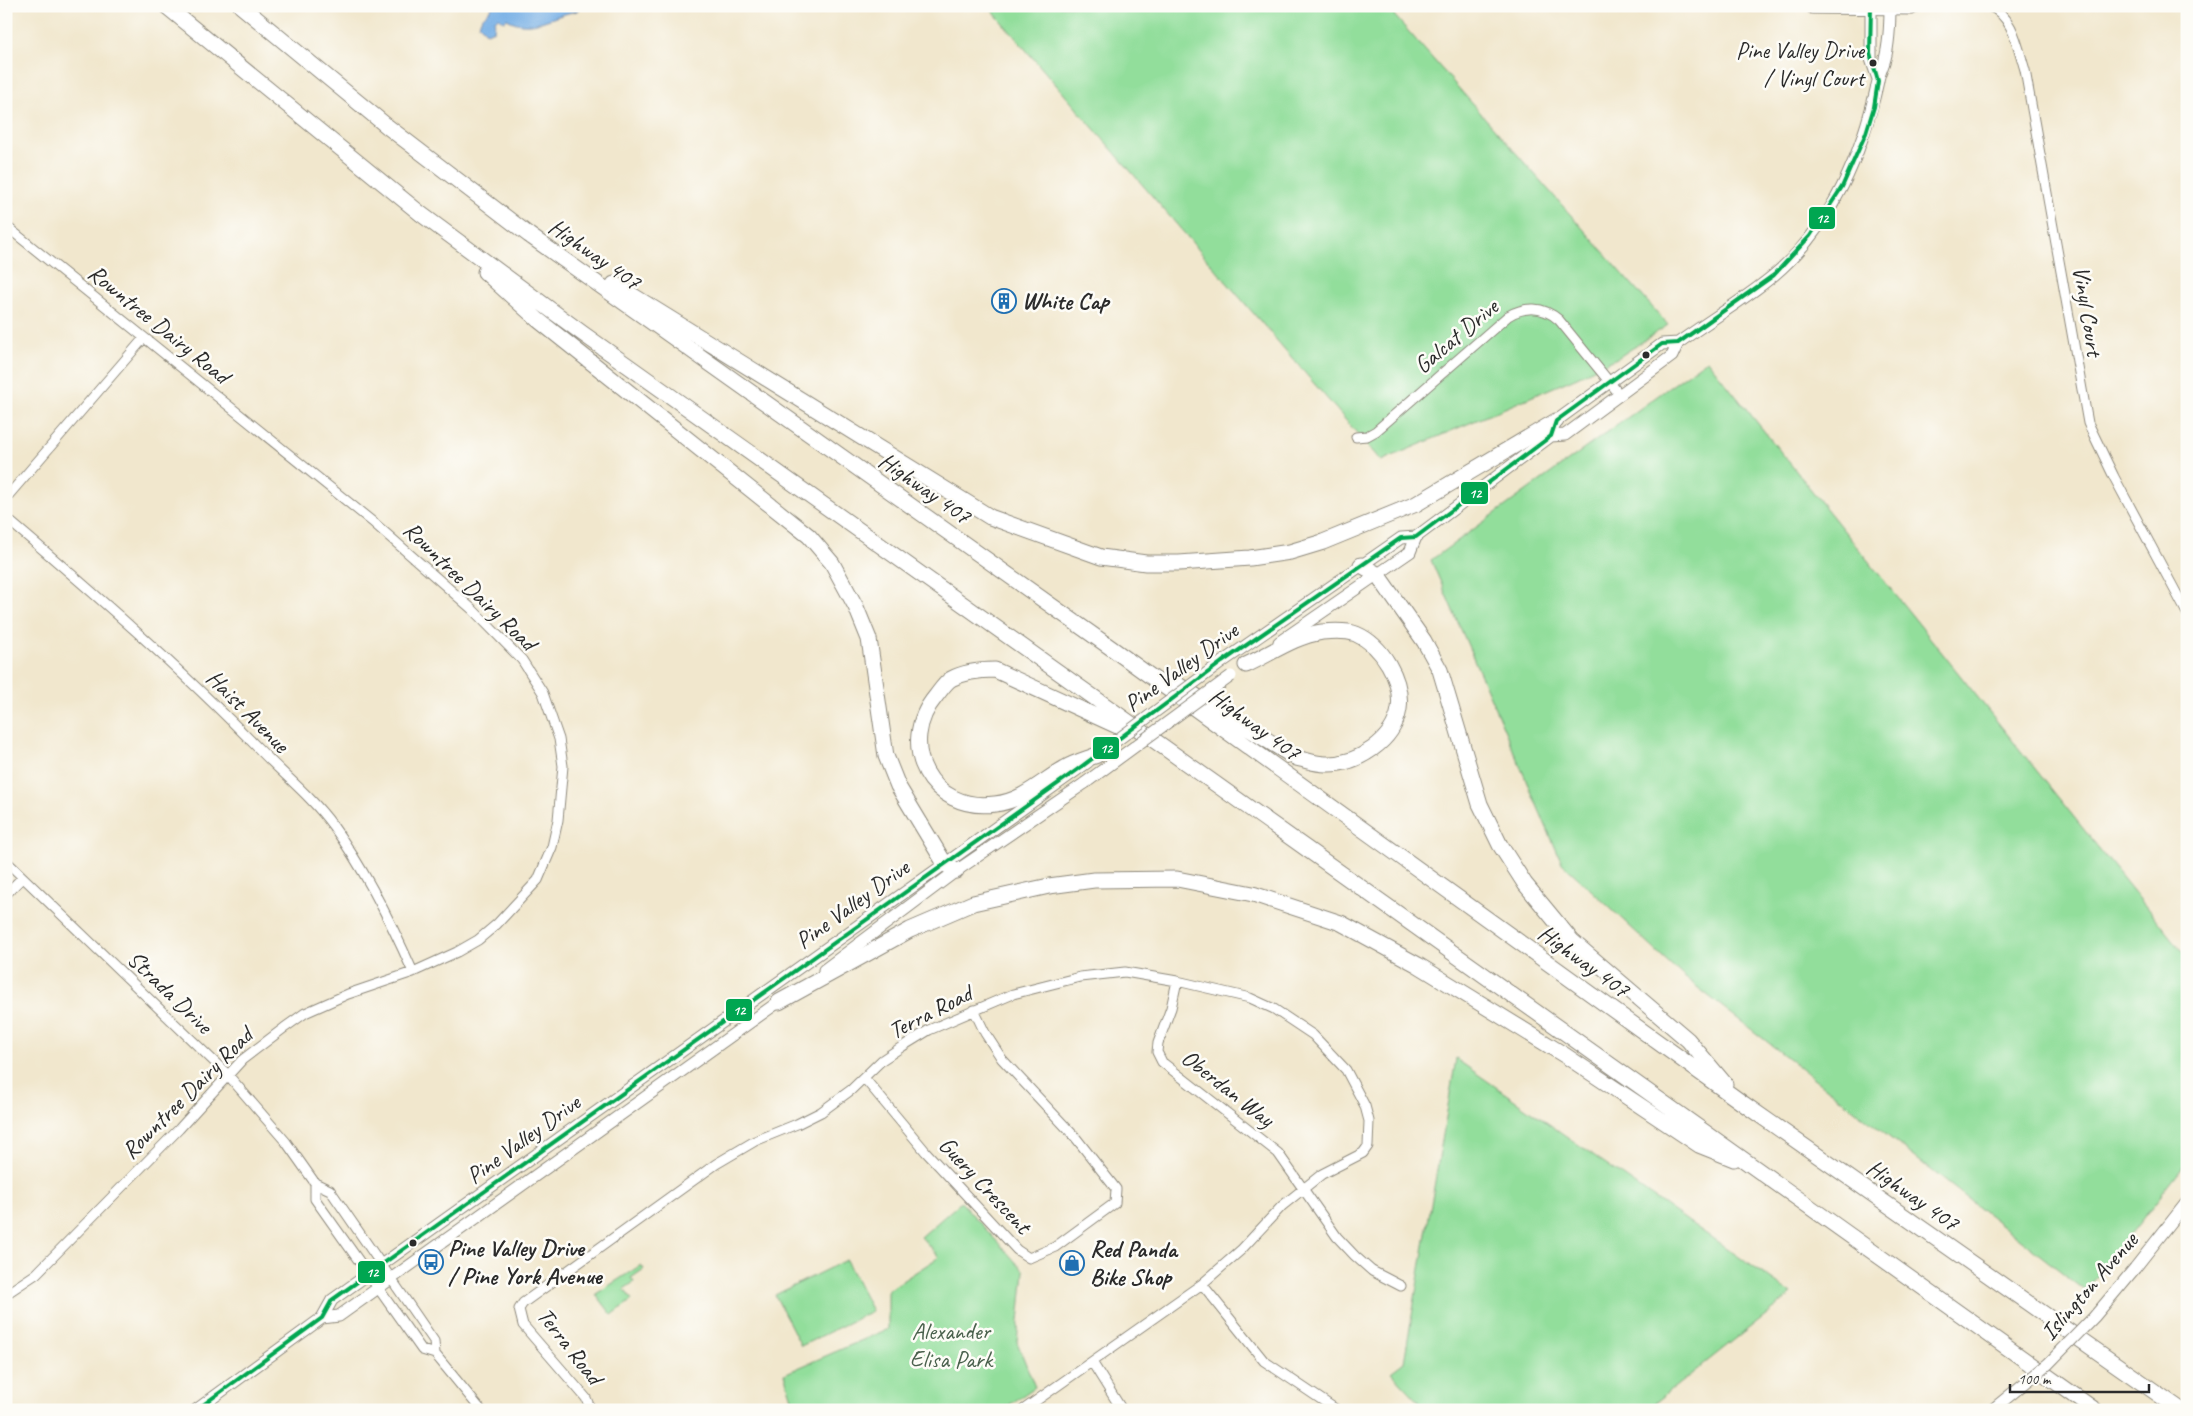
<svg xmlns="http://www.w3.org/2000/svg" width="2193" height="1416" font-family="Caveat,sans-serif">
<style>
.green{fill:#92de9b;stroke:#5e8463}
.water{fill:#75aee5;stroke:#506c88}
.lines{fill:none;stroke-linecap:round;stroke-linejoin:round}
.minor-casing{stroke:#8e897c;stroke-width:11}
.secondary-casing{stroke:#8e897c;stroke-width:13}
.motorway-casing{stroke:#8e897c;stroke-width:17}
.minor{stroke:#fff;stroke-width:9}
.secondary{stroke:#fff;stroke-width:11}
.motorway{stroke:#fff;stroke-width:15}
.secondary-bridge-casing{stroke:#8e897c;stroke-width:13;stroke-linecap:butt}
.secondary-bridge{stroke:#fff;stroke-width:11}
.bus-1-casing{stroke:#fdfcf7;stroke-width:8}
.bus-1{stroke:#00a651;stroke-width:4}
.bus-dot{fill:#2b2b2b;stroke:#fdfcf7;stroke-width:2}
.labels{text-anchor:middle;stroke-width:5;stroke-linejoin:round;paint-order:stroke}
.bus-label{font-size:23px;fill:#2b2b2b;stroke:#fdfcf7;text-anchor:end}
.street-label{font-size:24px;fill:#2b2b2b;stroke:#fdfcf7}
.poi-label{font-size:24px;font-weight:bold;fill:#2b2b2b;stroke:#fdfcf7;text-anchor:start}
.park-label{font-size:24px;fill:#4a614d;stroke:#fdfcf7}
.line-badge{stroke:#fdfcf7;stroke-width:2}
.badge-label{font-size:14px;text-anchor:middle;font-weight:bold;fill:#fff}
</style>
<rect width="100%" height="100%" fill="#fdfcf7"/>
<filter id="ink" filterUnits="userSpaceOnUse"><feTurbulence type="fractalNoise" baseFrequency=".02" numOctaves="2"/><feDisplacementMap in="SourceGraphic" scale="10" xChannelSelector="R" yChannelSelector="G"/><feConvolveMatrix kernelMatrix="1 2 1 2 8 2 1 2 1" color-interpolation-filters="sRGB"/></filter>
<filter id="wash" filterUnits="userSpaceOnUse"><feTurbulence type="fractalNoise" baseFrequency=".0096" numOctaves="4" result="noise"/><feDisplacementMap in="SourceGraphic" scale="20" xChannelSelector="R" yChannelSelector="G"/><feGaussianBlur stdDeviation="1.12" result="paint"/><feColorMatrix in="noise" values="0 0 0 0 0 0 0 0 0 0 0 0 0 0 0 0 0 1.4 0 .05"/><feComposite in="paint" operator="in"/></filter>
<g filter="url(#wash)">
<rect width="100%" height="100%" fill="#f1e7cd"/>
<!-- green -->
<path class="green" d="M988 6H1386L1668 325 1619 357 1575 378 1381 461Z
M1707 360 2187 958V1162L2086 1291 1683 976 1562 863 1431 560Z
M1456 1059 1792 1294 1646 1410H1427L1391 1372 1404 1362Z
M961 1202 1024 1271 1017 1342 1035 1387 1002 1410H796L784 1374 888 1329V1290L939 1257 921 1237Z
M846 1260 872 1311 801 1346 775 1295Z
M641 1265 644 1269 631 1278 634 1282 624 1289 632 1300 612 1315 596 1294Z"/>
<!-- water -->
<path class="water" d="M490 6H580L577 11C552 15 531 33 507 19L504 21 498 18 495 20 494 30 487 33 479 25 481 19 492 8Z"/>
</g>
<g filter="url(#ink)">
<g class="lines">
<defs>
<path id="minor" d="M1809 6 1812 9 1912 10 1917 6
M1989 6C2013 15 2018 48 2025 70L2088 423 2114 477 2187 613
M6 226 374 523 472 609 522 660 543 693 559 739 563 766 558 820 552 847 538 880 497 924 478 940 457 952 413 972 348 994 305 1013 284 1028 242 1060 179 1129 36 1274 6 1294
M1356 437 1367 436 1376 431 1508 316C1525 306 1543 306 1559 320L1620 395
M6 498 144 338
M6 518C93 592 180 668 260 750 284 775 313 798 333 826 365 870 391 922 413 972
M6 861 228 1075 286 1142 315 1183 330 1190 434 1341 435 1354
M6 894 22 878
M1177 981 1171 1008 1158 1043 1157 1052 1162 1062 1278 1153 1337 1237 1355 1256 1372 1271 1401 1286
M865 1079 926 1152 1017 1250 1029 1258 1055 1247 1115 1203 1116 1189 1076 1138 1002 1059 985 1033 974 1010
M315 1183V1199L422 1350 435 1354 481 1410
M1202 1284 1264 1361 1337 1410
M1092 1362 1122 1410
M591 1410 586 1398 523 1325 519 1309 523 1303 716 1164 755 1141 797 1124 821 1112 851 1090 882 1060 903 1046 929 1030 1013 994 1080 977 1125 972 1177 981 1250 998 1274 1009 1313 1035 1346 1070 1365 1106 1369 1121 1368 1146 1363 1153 1322 1174 1282 1206 1241 1250 1202 1284 1023 1410"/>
<path id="secondary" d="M1871 6V59L1878 79
M1554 427 1556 421 1662 344 1678 343
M1279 642 1410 552 1416 537 1551 436 1565 435 1672 356 1678 343C1710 320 1744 300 1774 275 1833 225 1862 154 1878 81 1879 73 1883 67 1885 59 1889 44 1890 22 1890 6
M1222 662 1401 538 1416 537
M824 970 956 871 1085 783
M2135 1268 2187 1202
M322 1318 339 1316 784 998
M196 1410 322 1318 332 1300 1088 762"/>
<path id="motorway" d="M166 6 421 214 582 333 2095 1410
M241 6 388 127 529 235 1114 650 1741 1102 2181 1410
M485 272 537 319 809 536 832 563 856 607 869 639 886 756 898 786 945 864 956 871
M614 284 990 517 1101 557 1146 563H1179L1250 558 1290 552 1323 542 1416 504 1556 421
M1361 565 1377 574 1424 641 1440 670 1480 804 1500 845 1525 884 1572 941 1688 1040 1725 1084
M1175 683 1296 758C1306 760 1316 764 1326 764 1357 765 1394 741 1399 709 1403 680 1382 645 1356 634 1346 630 1333 631 1322 632 1295 636 1270 654 1246 665
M1097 755C1087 759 1075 762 1065 768 1042 781 1023 801 995 804 931 813 895 745 936 696 940 691 945 683 951 679 964 672 981 670 995 670L1126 730
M779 1002 910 930 973 903 1049 886 1094 880 1177 879 1253 894 1341 923 1418 965 1566 1056 1699 1145 1734 1159"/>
</defs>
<!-- minor casing -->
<use href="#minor" class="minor-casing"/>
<!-- secondary casing -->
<use href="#secondary" class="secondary-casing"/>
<!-- motorway casing -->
<use href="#motorway" class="motorway-casing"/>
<!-- minor -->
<use href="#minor" class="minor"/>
<!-- secondary -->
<use href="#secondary" class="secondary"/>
<!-- motorway -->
<use href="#motorway" class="motorway"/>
<defs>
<path id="secondary-bridge" d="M1097 755 1222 662
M1085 783 1231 676
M1992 1410 2048 1364 2094 1317 2135 1268"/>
</defs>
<!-- secondary-bridge casing -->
<use href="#secondary-bridge" class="secondary-bridge-casing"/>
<!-- secondary-bridge -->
<use href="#secondary-bridge" class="secondary-bridge"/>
<defs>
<path id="bus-1" d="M196 1410 322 1318 332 1300 1077 770 1222 662 1401 538 1416 537 1551 436 1556 421 1662 344 1678 343 1774 275 1810 236 1842 187 1866 133 1874 107 1878 81 1870 53 1871 6"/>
</defs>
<!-- bus-1 casing -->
<use href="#bus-1" class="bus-1-casing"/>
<!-- bus-1 -->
<use href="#bus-1" class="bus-1"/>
</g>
</g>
<!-- icons -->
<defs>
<symbol id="building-ring" viewBox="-11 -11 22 22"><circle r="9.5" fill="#fdfcf7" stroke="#1f6fb2" stroke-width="1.5"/><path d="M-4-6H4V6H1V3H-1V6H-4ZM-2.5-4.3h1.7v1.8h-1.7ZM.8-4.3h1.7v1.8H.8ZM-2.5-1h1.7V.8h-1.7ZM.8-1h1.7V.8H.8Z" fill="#1f6fb2"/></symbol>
<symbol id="bus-ring" viewBox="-11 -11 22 22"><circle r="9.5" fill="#fdfcf7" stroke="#1f6fb2" stroke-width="1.5"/><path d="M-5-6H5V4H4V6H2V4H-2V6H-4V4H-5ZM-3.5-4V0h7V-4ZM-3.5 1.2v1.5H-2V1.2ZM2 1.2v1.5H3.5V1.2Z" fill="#1f6fb2"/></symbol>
<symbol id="shop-ring" viewBox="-11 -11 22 22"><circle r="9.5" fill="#fdfcf7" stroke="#1f6fb2" stroke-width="1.5"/><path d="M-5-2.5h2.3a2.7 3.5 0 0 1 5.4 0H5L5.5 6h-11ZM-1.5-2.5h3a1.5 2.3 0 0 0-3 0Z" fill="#1f6fb2"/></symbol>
</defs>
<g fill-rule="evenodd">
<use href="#building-ring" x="990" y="287" width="28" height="28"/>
<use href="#bus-ring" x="417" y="1248" width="28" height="28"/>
<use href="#shop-ring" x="1058" y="1249" width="28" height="28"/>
</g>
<!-- markers -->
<g class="bus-dot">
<circle cx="1873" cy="63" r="4.5"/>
<circle cx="1646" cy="355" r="4.5"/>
<circle cx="413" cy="1243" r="4.5"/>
</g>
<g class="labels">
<!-- bus labels -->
<g class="bus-label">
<text x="1864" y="58">Pine Valley Drive<tspan x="1864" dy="28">/ Vinyl Court</tspan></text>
</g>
<!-- street labels -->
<g class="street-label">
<text transform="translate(595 254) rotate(35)" y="8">Highway 407</text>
<text transform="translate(2088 311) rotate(81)" y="8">Vinyl Court</text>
<text transform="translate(159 324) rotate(39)" y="8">Rowntree Dairy Road</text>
<text transform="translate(1456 336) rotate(-40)" y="8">Galcat Drive</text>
<text transform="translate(925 488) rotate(35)" y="8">Highway 407</text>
<text transform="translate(470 586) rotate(44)" y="8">Rowntree Dairy Road</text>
<text transform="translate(1181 667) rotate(-36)" y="8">Pine Valley Drive</text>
<text transform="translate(248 711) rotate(45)" y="8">Haist Avenue</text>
<text transform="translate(1255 724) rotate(36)" y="8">Highway 407</text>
<text transform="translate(852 904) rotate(-36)" y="8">Pine Valley Drive</text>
<text transform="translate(1584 961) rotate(36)" y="8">Highway 407</text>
<text transform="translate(170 992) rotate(44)" y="8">Strada Drive</text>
<text transform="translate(930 1012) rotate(-27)" y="8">Terra Road</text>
<text transform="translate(1228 1088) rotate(38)" y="8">Oberdan Way</text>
<text transform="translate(187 1093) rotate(-45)" y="8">Rowntree Dairy Road</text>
<text transform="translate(523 1139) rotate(-36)" y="8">Pine Valley Drive</text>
<text transform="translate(985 1185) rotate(47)" y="8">Guery Crescent</text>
<text transform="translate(1913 1195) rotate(35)" y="8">Highway 407</text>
<text transform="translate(2089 1286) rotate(-49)" y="8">Islington Avenue</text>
<text transform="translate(570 1346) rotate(52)" y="8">Terra Road</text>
</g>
<!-- poi labels -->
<g class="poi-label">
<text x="1022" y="309">White Cap</text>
<text x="448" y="1256">Pine Valley Drive<tspan x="448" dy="28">/ Pine York Avenue</tspan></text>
<text x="1090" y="1257">Red Panda<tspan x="1090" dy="28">Bike Shop</tspan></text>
</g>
<!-- park labels -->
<g class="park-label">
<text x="951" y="1339">Alexander<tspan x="951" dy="28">Elisa Park</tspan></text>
</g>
</g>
<g class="line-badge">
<rect x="1808" y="206" width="28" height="24" rx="5" fill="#00a651"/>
<rect x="1460" y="481" width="29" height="24" rx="5" fill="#00a651"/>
<rect x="1092" y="736" width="28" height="24" rx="5" fill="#00a651"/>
<rect x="725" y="998" width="28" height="24" rx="5" fill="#00a651"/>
<rect x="357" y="1260" width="29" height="24" rx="5" fill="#00a651"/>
</g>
<g class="badge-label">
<text x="1822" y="223">12</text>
<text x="1475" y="498">12</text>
<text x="1106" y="753">12</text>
<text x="739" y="1015">12</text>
<text x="372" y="1277">12</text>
</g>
<!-- margin -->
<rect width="2193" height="1416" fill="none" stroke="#fdfcf7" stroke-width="25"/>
<!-- scale -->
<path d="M2010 1384v8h139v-8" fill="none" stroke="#2b2b2b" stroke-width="2.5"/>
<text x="2018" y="1384" font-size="15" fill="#2b2b2b" stroke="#fdfcf7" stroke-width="4" paint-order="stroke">100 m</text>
</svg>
